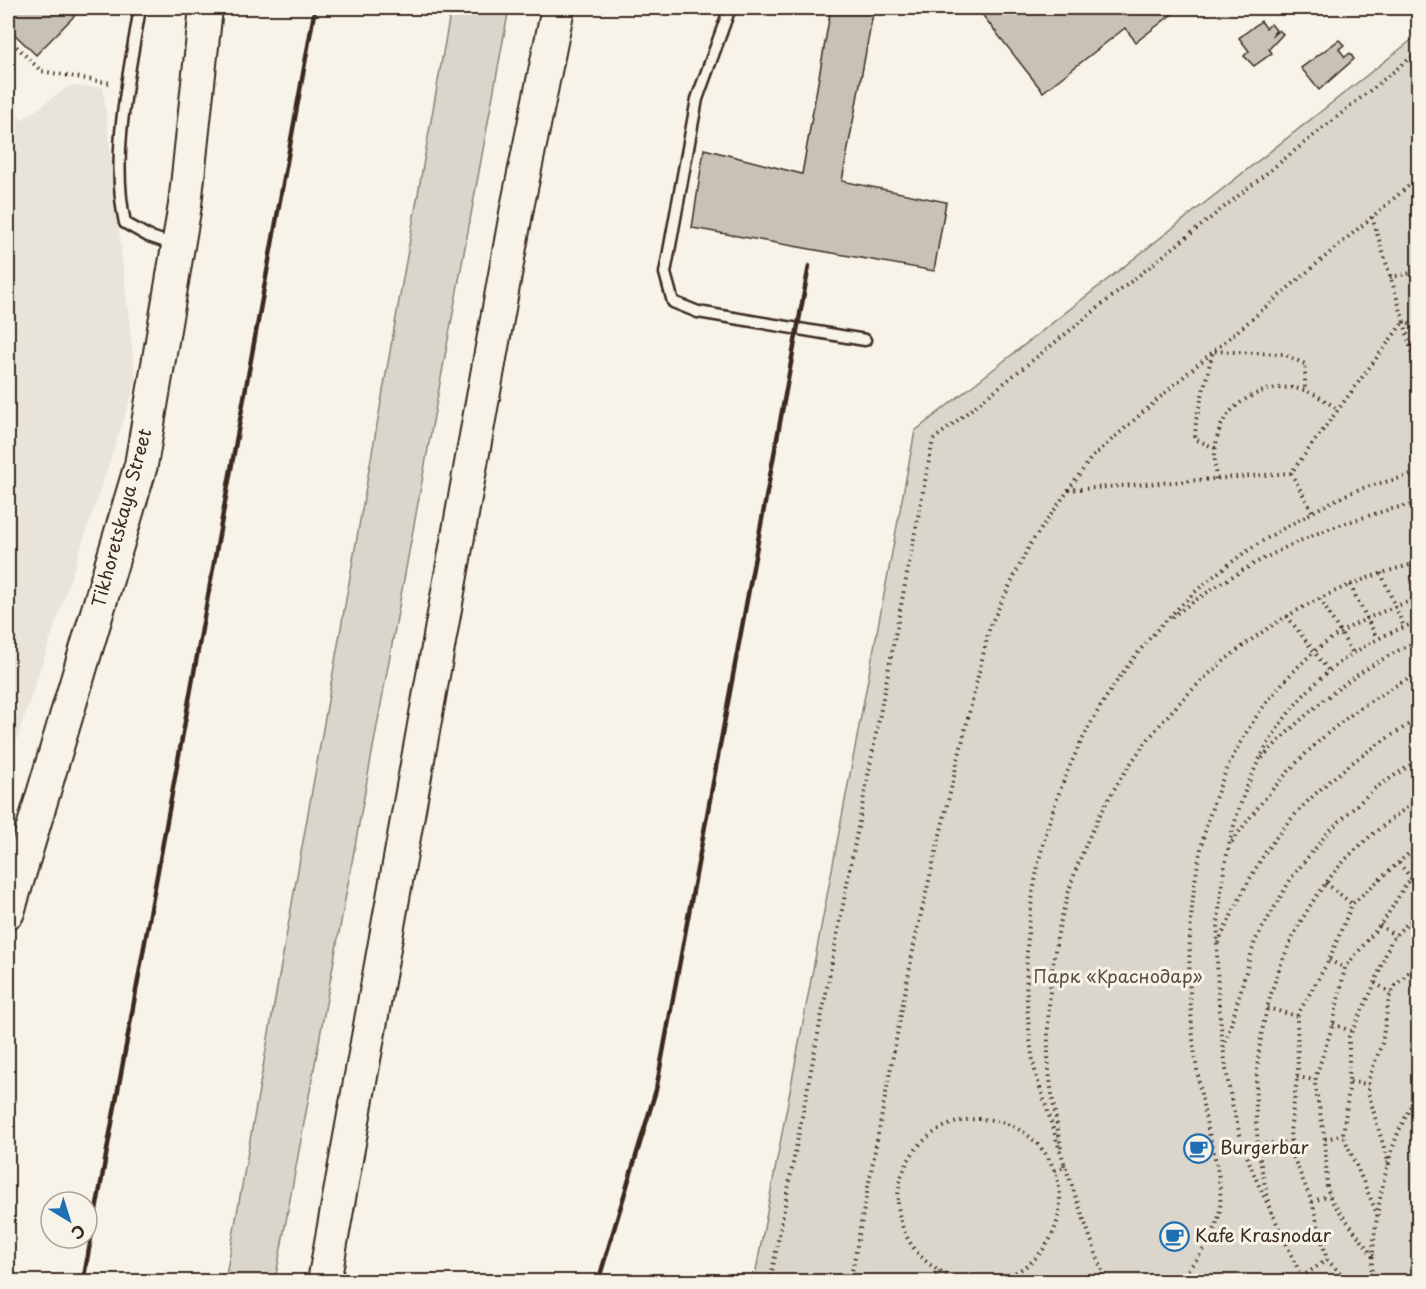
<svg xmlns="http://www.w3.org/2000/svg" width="1426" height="1289" font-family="'Playpen Sans',sans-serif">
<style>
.built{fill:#e9e4d9}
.green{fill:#dbd6cb;stroke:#8b8074;stroke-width:1.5}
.building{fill:#c8c1b6;stroke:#3b2a1e;stroke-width:1.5}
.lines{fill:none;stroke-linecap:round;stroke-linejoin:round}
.lane-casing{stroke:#3b2a1e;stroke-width:15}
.secondary-casing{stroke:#3b2a1e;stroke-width:36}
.path{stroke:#3b2a1e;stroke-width:4;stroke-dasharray:1.5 4.5;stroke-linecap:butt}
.lane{stroke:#f7f3e8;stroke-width:10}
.secondary{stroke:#f7f3e8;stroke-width:32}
.rail{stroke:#3b2a1e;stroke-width:4.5}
.labels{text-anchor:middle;stroke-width:6;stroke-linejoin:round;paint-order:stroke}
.street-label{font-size:18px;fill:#3b2a1e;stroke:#f7f3e8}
.park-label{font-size:18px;fill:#5b4c41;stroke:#f7f3e8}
.poi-label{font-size:18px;fill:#3b2a1e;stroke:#f7f3e8;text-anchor:start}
</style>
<rect width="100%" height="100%" fill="#f7f3e8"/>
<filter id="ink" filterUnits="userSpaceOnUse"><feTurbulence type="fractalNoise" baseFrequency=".0167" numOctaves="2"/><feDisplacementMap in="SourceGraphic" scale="12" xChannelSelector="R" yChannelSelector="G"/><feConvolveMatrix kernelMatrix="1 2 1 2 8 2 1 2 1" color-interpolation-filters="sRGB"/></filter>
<g filter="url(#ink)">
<!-- built -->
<path class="built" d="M69 86 103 87 136 383 8 766V104L22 120Z"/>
<!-- green -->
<path class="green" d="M451 8H509L275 1281H225Z
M1418 35V1281H754L915 431Z"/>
<!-- building -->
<path class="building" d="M8 8H82L36 55 8 28Z
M831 8H874L842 181 946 202 934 271 692 228 704 149 802 174Z
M977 8H1180L1136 42 1125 28 1043 92Z
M1261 21 1266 28 1271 24 1276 30 1272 36 1279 30 1283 34 1269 49 1272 53 1254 66 1244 56 1249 51 1239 38Z
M1339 40 1344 45 1339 49 1345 57 1350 53 1354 59 1319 90 1301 68Z"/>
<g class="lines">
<defs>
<path id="lane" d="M140 8C129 75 110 156 125 223L148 236 175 245
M730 8 697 99 665 273 673 302 698 312 865 340"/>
<path id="secondary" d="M8 912 141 465 185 205 206 8
M324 1282 517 208 558 8"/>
</defs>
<!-- lane casing -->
<use href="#lane" class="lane-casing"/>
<!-- secondary casing -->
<use href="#secondary" class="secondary-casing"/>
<!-- path -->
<path class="path" d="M8 38 41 71 110 83
M1372 217 1404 321 1418 329
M1390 277 1418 272
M1215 448 1195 439 1196 420 1213 351 1283 354 1305 364V391
M1291 473 1313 513
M1216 479C1214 462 1214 445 1220 428 1233 397 1275 380 1307 391 1318 395 1328 403 1339 410
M1068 490 1291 473 1404 321 1418 379
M1416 563 1418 572
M1381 573 1404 627
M1350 585 1377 638
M1320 599 1352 652
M1287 616 1328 670
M1172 617C1232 573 1293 538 1365 517 1383 511 1400 506 1418 504
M1262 758C1309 709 1356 669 1418 641
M1232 842C1283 770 1338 713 1418 674
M1399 863 1412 879
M1326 883 1352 904
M1380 925 1395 936
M1218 943C1233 912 1248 879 1267 850 1305 794 1361 753 1418 719
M1329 960 1345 968
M1375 983 1391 993
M1267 1008 1297 1016
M1333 1024 1351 1031
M1224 1048 1255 941 1292 877 1329 831 1374 789 1418 760
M1297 1077 1315 1080
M1350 1082 1369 1084
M898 1200a81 81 0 1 1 162 0a81 81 0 1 1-162 0Z
M1325 1139 1343 1135
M1259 1144 1291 1142
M1061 1148C1056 1117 1049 1085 1048 1054 1047 1005 1052 949 1066 901 1112 737 1252 602 1418 563
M1389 1165 1368 1092 1369 1078 1382 1043 1389 998 1395 986 1418 962
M1055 1170 1065 1167 1064 1164
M1269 1201C1237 1086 1263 949 1345 860 1367 837 1393 818 1418 799
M1312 1202 1329 1195
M1271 1211 1304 1282
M1272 1213C1262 1192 1252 1172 1245 1150 1231 1110 1225 1068 1221 1026 1203 862 1245 681 1418 622
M1378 1216 1343 1135 1349 1088V1037L1372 990 1391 941 1399 931 1418 915
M1373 1256 1331 1200 1327 1188 1325 1139 1315 1086 1316 1076 1333 1024 1345 968 1385 919 1406 884 1418 873
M1301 1277 1327 1260
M770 1282 933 440 1418 52
M850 1282 916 935 990 626 1029 546 1091 458 1182 378 1418 178
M933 1282 940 1271
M1106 1282C1087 1228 1067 1174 1050 1119 1045 1100 1036 1080 1033 1061 999 842 1099 626 1297 521 1317 510 1338 497 1360 489 1379 483 1399 479 1418 473
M1175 1282C1195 1265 1217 1235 1220 1209 1223 1177 1211 1146 1205 1115 1201 1096 1198 1076 1195 1057 1178 909 1195 756 1314 652 1343 626 1383 611 1418 598
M1349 1282 1327 1260 1312 1202 1292 1154 1290 1132 1298 1070 1297 1016 1329 960 1352 904 1418 845
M1371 1282C1373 1233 1380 1184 1396 1138 1402 1122 1411 1107 1418 1091"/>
<!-- lane -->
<use href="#lane" class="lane"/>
<!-- secondary -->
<use href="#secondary" class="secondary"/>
<!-- rail -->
<path class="rail" d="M83 1282 315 8
M598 1282 656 1090 809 266"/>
</g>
</g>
<!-- icons -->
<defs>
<symbol id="cafe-ring" viewBox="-11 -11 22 22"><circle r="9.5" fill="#f7f3e8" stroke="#1f6fb2" stroke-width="1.5"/><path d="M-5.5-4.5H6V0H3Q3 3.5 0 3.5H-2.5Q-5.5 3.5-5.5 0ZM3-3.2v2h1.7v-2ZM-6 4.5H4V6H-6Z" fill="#1f6fb2"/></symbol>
</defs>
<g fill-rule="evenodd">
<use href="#cafe-ring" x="1182" y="1132" width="33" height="33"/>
<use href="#cafe-ring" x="1158" y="1220" width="33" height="33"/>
</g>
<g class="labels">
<!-- street labels -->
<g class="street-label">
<text transform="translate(122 518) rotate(-75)" y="6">Tikhoretskaya Street</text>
</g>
<!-- park labels -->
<g class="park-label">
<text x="1118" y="983">Парк «Краснодар»</text>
</g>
<!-- poi labels -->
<g class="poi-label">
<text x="1220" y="1154">Burgerbar</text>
<text x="1195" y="1242">Kafe Krasnodar</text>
</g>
</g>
<!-- margin -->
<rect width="1426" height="1289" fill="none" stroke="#f7f3e8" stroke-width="30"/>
<rect x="15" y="15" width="1396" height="1259" fill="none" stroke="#3b2a1e" stroke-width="2" filter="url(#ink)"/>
<!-- north arrow -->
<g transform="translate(69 1220) rotate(142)"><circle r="28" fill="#f7f3e8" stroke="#aca397" stroke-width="1.5"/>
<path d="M0-4.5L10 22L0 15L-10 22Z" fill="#1f6fb2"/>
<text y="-9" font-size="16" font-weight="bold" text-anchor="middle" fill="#3b2a1e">С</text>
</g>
</svg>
